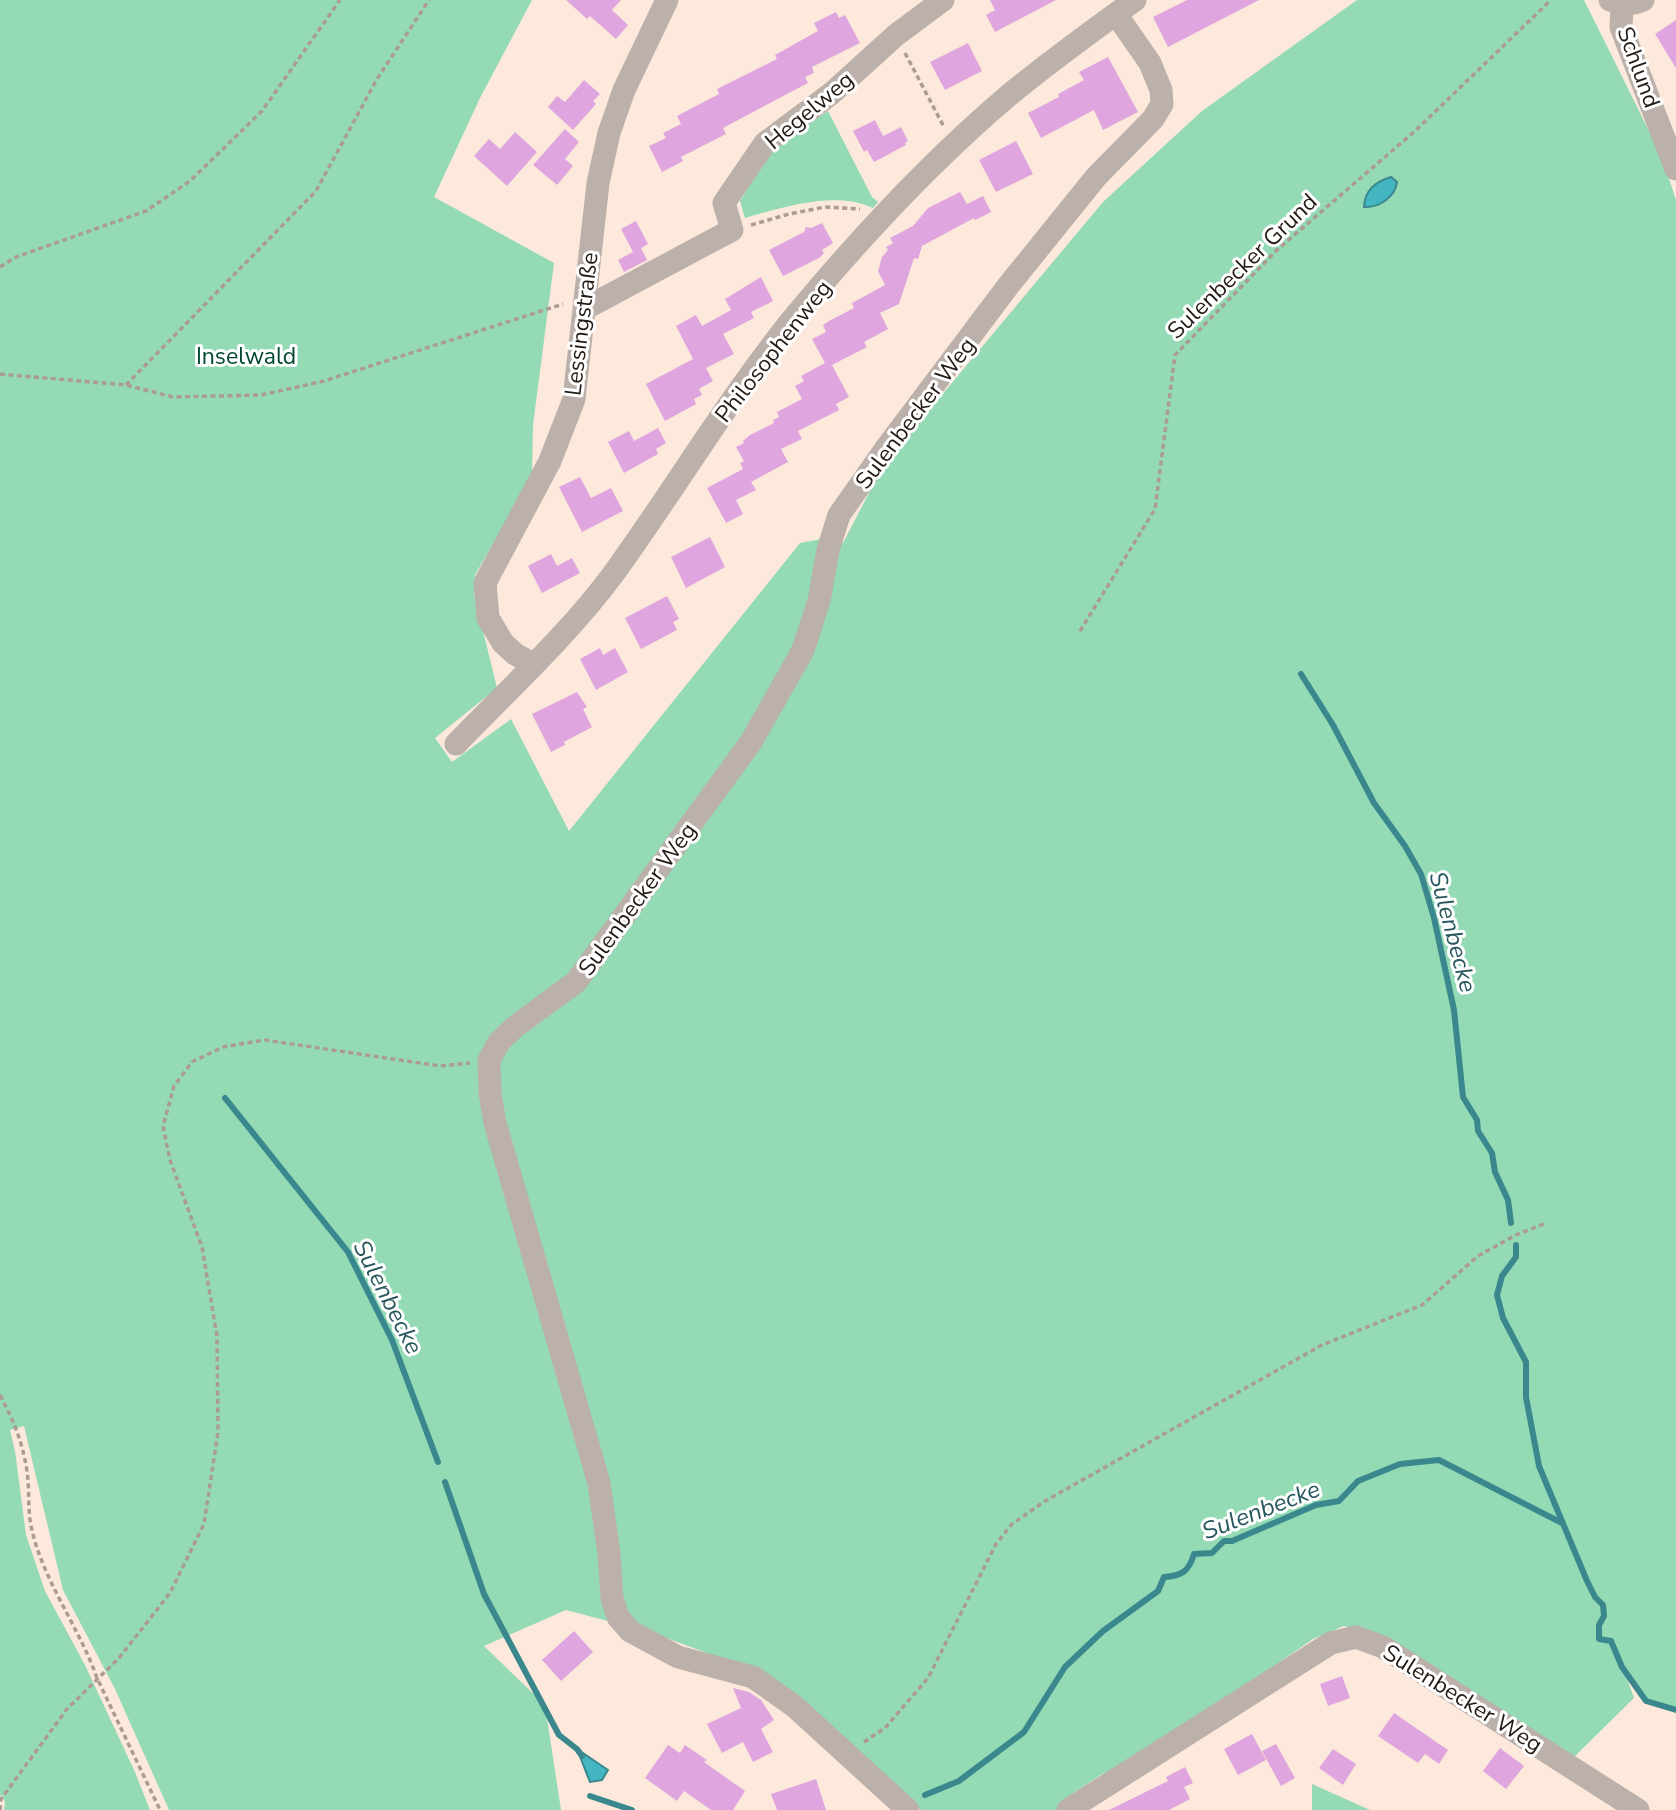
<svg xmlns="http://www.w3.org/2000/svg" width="1676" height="1810" font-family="'Nunito Sans',sans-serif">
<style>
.green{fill:#93dab5}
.water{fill:#43b6c2;stroke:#3a888e;stroke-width:2}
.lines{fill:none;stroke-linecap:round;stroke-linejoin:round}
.stream{stroke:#3a888e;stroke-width:6}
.building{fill:#dfa5df}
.path{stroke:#ab9b90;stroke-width:3.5;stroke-dasharray:5 3.5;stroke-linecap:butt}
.street{stroke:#bcb0ab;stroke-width:23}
.labels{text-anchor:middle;stroke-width:6;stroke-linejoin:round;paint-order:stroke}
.street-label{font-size:23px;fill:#241b15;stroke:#fff}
.park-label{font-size:23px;fill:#00482e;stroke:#fff}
.water-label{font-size:24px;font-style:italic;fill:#28585e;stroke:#fff}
</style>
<rect width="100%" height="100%" fill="#fde9db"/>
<!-- green -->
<path class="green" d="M0 0H532L480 98 434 197 554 263 533 425 532 477 475 575 474 594 497 688 435 738 452 762 511 719 569 831 800 543 827 538 843 543 884 464 1103 202 1202 111 1357 0H1584L1662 157 1676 200V1710L1646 1701 1624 1670 1634 1698 1574 1757 1372 1634 1344 1626 1313 1639 1164 1742 1114 1772 1104 1773 1073 1793 1074 1799 1056 1810H921L842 1741 750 1669 653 1633 566 1610 484 1646 545 1705 561 1810H169L115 1689 63 1590 24 1426 10 1430 15 1451 26 1535 45 1591 85 1665 135 1772 150 1810H4L5 1802 2 1795 0 1796Z
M828 111 872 197 878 202 873 208C837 190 782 207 745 218L740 201 772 149Z
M1312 1784 1370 1810H1312Z"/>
<!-- water -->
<path class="water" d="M1391 177 1397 182C1395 197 1379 208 1364 207 1365 190 1375 182 1391 177Z
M577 1749 608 1770 602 1780 590 1782Z"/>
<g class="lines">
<!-- stream -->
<path class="stream" d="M1301 674 1333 725 1374 803 1405 846 1421 874 1434 918 1454 1010 1463 1097 1477 1120 1478 1131 1492 1153 1495 1172 1508 1200 1511 1223
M225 1098 348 1252 392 1340 438 1462
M1516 1245V1257L1502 1276 1497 1295 1503 1318 1526 1362V1397L1539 1466 1587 1581 1595 1597 1603 1605 1604 1616 1599 1625V1639L1611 1641 1622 1667 1646 1701 1676 1710
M445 1482 484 1594 559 1735 577 1749 582 1756
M925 1795 959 1781 1024 1732 1065 1667 1103 1631 1158 1591 1164 1577C1182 1576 1189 1571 1194 1554L1212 1553 1224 1541H1232L1316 1505 1339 1501 1358 1481 1400 1464 1439 1460 1562 1523
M590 1796 632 1810"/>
</g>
<!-- building -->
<path class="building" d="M566 0H621L612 10 628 25 616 39 590 16 587 19Z
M990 0H1056L995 32 986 15 995 10Z
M1187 0H1259L1168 47 1153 17Z
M836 12 839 18 845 15 860 43 812 67 814 73 805 77 808 83 723 128 726 134 681 157 683 161 662 172 649 146 666 138 663 133 681 124 677 116 719 94 717 89 777 59 775 55 818 31 814 23Z
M1676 20V68L1655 34Z
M968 43 982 71 945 90 930 62Z
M1108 57 1138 112 1103 130 1094 110 1041 138 1028 113 1059 97 1058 94 1084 80 1079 72Z
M584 80 600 94 593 101 596 104 573 130 548 107 557 96 565 102Z
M875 120 883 136 901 127 908 141 905 143 906 145 874 162 867 150 864 152 853 131Z
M565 129 579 142 565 159 573 166 557 185 533 165Z
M515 132 537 152 507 186 474 156 489 139 500 149Z
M1016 141 1033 174 996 192 979 160Z
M960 192 967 204 983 196 991 212 975 220 974 218 922 246 918 259 914 258 899 304 880 313 888 329 864 342 867 347 832 365 849 397 836 404 839 410 798 431 802 439 781 449 788 462 751 482 756 490 736 500 743 514 726 523 707 488 743 469 740 463 744 461 736 447 744 443 743 441 750 435 774 423 773 420 779 417 777 412 802 399 795 386 804 381 801 376 825 363 812 339 826 332 823 325 829 321 854 308 852 303 885 285 878 271 882 257 888 250 886 247 893 243 890 238 913 226 928 208Z
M636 221 648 244 641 248 647 260 624 272 618 260 633 252 621 229Z
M822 223 833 243 822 250 824 253 819 258 783 276 769 250 804 232 806 227 811 228Z
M761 277 773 301 751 312 754 318 723 334 734 354 706 368 713 381 699 389 702 395 694 399 696 404 665 421 646 384 693 359 676 326 696 315 702 326 731 310 725 299Z
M658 428 666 443 656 449 658 454 624 473 608 442 629 431 634 441Z
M580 477 591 498 611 488 623 511 582 532 559 487Z
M710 537 725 567 686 588 671 557Z
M551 554 557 566 572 558 580 573 542 593 528 566Z
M667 596 679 619 673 622 677 630 641 649 625 618Z
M600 648 603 655 615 648 628 672 596 690 580 659Z
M577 692 587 707 583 709 592 727 564 742 565 745 551 752 532 714Z
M574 1631 593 1652 561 1681 542 1660Z
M1342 1676 1350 1698 1328 1706 1320 1684Z
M733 1688 749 1692 761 1700 774 1720 761 1729 773 1752 753 1762 743 1742 722 1753 707 1724 741 1708Z
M1394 1713 1448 1750 1439 1764 1425 1754 1418 1763 1378 1736Z
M1252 1734 1266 1760 1238 1775 1224 1749Z
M1276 1744 1295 1778 1281 1786 1262 1751Z
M668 1745 680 1753 685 1745 707 1760 704 1762 745 1791 733 1810H711L684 1791 677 1801 645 1778Z
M1500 1748 1524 1766 1506 1789 1483 1771Z
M1333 1749 1356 1764 1343 1785 1319 1768Z
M1185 1767 1193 1783 1184 1787 1190 1799 1169 1810H1109L1168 1781 1166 1777Z
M816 1779 826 1810H777L771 1794Z"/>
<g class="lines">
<!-- path -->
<path class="path" d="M905 53 944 127
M751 225 789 214 825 207 860 209
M0 267 16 257 146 211 190 181 262 111 340 0
M0 374 126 385 173 397 261 395 324 381 563 304
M126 385 316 191 377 79 429 0
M1080 631 1155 509 1175 355 1278 249 1414 132 1551 0
M0 1395C14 1422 22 1440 27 1471 30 1490 27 1511 32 1530 43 1580 80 1629 97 1678L160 1810
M864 1742 885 1728 928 1678 996 1544 1012 1524 1045 1501 1322 1345 1422 1305 1478 1256 1516 1235 1546 1223
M0 1810 1 1799 67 1709 119 1658 170 1593 204 1524 218 1432 217 1336 202 1247 170 1160 163 1126 174 1086 192 1062 223 1047 265 1040 440 1066 470 1063"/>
<!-- street -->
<path class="street" d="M1610 0C1621 4 1632 6 1643 0
M1622 5 1621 27 1676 169
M584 309 732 230 724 203 765 143 832 93 896 35 943 0
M533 664 515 654 503 643 488 618 485 583 550 461 574 399 598 183 609 133 624 90 667 0
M456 744C508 690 570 633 614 573 674 490 727 401 791 321 857 241 929 163 1008 96 1049 62 1092 31 1135 0
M908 1810 794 1706 753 1677 678 1657 630 1631 618 1617 612 1598 609 1554 599 1483 495 1123 490 1093 489 1060 499 1042 516 1026 576 982 751 742 803 650 819 601 828 550 839 515 884 451 1008 286 1096 177 1153 119 1162 104 1161 90 1150 63 1116 14
M1068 1810 1331 1643 1356 1637 1383 1647 1638 1810"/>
</g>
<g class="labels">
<!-- street labels -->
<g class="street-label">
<text transform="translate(1639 67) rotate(70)" y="8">Schlund</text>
<text transform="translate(809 110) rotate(-40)" y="8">Hegelweg</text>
<text transform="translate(1242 266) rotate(-44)" y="8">Sulenbecker Grund</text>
<text transform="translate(581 324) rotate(-83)" y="8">Lessingstraße</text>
<text transform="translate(773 351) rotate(-52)" y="8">Philosophenweg</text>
<text transform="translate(915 413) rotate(-53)" y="8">Sulenbecker Weg</text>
<text transform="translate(637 899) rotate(-54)" y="8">Sulenbecker Weg</text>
<text transform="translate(1463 1698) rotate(32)" y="8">Sulenbecker Weg</text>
</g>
<!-- park labels -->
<g class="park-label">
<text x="246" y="364">Inselwald</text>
</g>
<!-- water labels -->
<g class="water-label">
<text transform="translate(1453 932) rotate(75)" y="8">Sulenbecke</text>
<text transform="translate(388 1297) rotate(63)" y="8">Sulenbecke</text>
<text transform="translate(1261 1510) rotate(-21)" y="8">Sulenbecke</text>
</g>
</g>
</svg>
